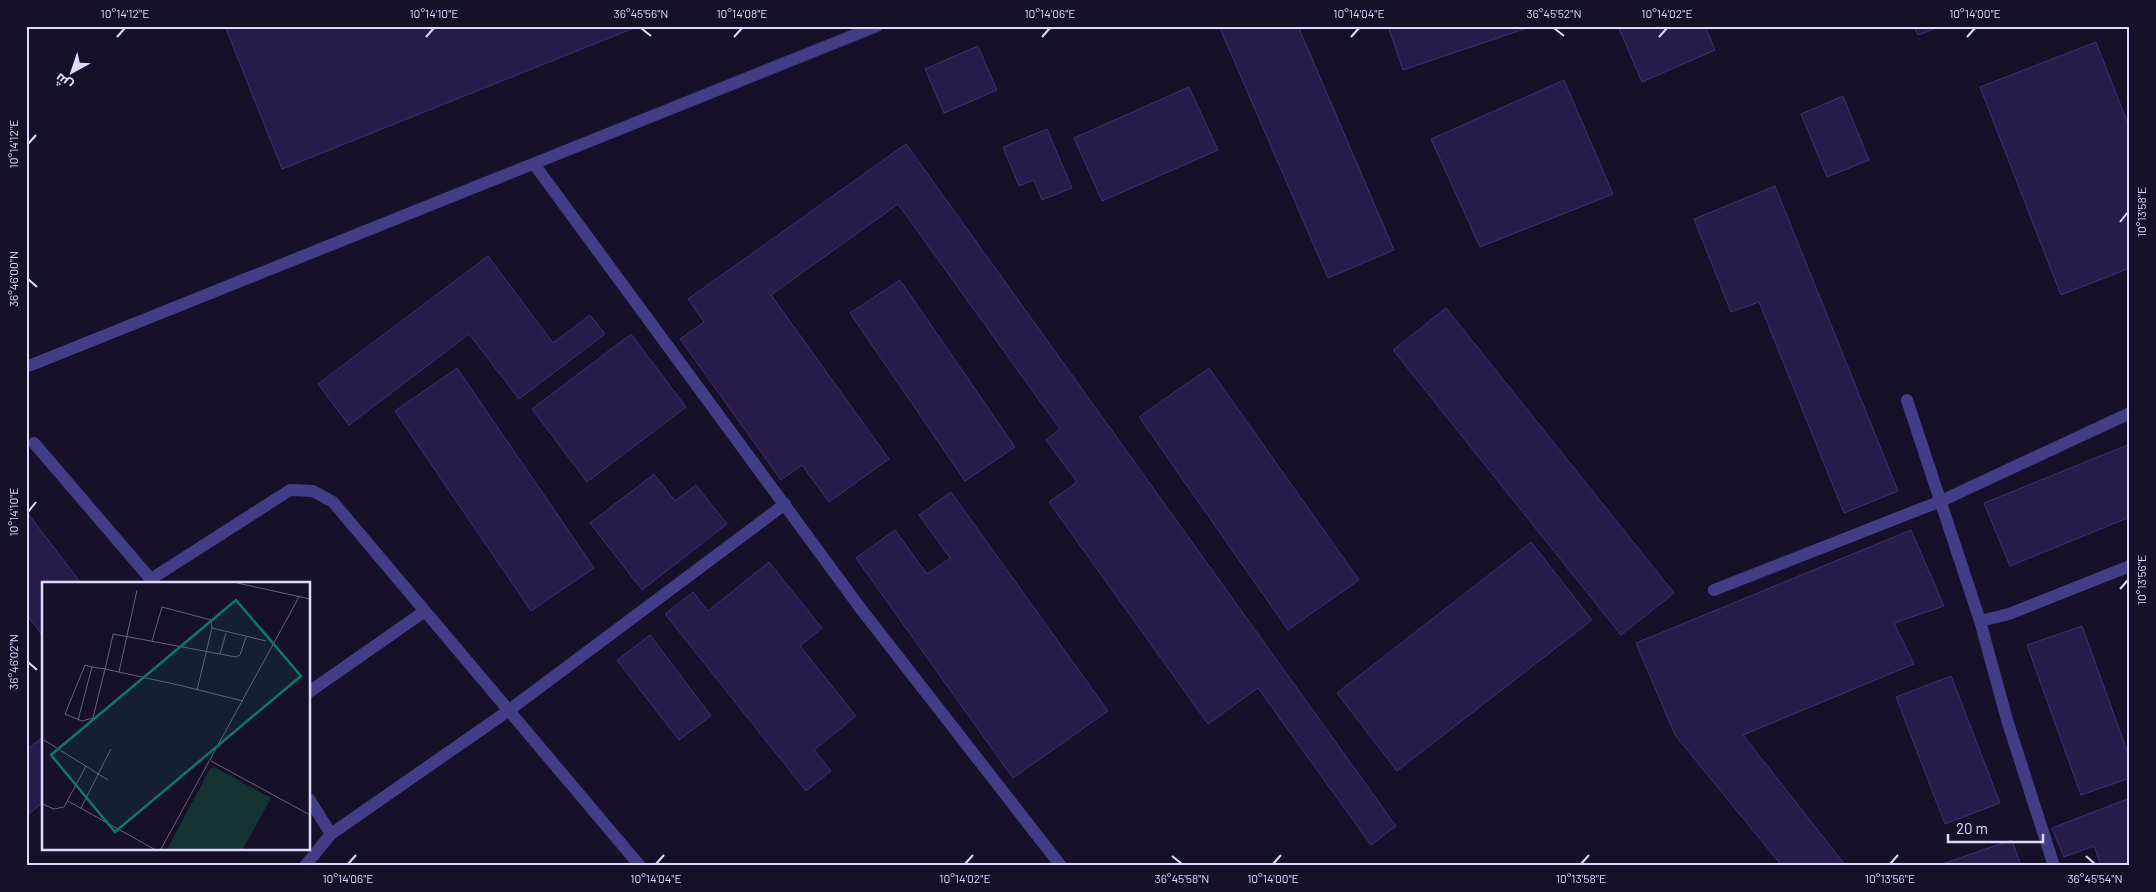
<svg xmlns="http://www.w3.org/2000/svg" width="2156" height="892" font-family="Barlow,Cairo,sans-serif">
<style>
.building{fill:#281d4a;stroke:#412f75}
.lines{fill:none;stroke-linecap:round;stroke-linejoin:round}
.service{stroke:#433d87;stroke-width:12}
.minor{stroke:#433d87;stroke-width:12}
.ticks{fill:none;stroke:#dfd9fe;stroke-width:2}
.inset-road{fill:none;stroke:#66617e;stroke-width:1}
.view{fill:#0f766e;fill-opacity:0.15;stroke:#0f766e;stroke-width:2.5}
.inset-edge{fill:none;stroke:#dfd9fe;stroke-width:2.5}
.neatline{fill:none;stroke:#dfd9fe;stroke-width:2}
.ticks-label{font-size:12px;text-anchor:middle;fill:#dfd9fe}
</style>
<rect width="100%" height="100%" fill="#161129"/>
<!-- building -->
<path class="building" d="M225 26H639L282 169Z
M1219 26H1298L1394 250 1328 278Z
M1388 26H1533L1403 70Z
M1618 26H1705L1715 50 1642 82Z
M1914 26H1942L1918 35Z
M2096 42 2130 129V268L2061 295 1980 87Z
M978 46 997 90 944 113 925 69Z
M1564 80 1613 194 1480 247 1431 139Z
M1189 87 1218 150 1102 201 1074 138Z
M1843 96 1869 160 1827 177 1801 114Z
M1047 129 1072 188 1042 200 1034 180 1019 186 1003 147Z
M906 144 1396 826 1371 845 1258 688 1208 724 1049 502 1077 482 1046 440 1060 429 898 204 771 295 889 459 829 502 802 465 781 480 680 339 704 322 688 299Z
M1775 186 1898 491 1844 513 1759 302 1731 312 1694 219Z
M488 256 553 343 590 315 605 334 519 399 469 334 349 425 318 384Z
M900 280 1015 447 965 481 850 313Z
M1446 308 1674 593 1621 635 1393 350Z
M631 334 686 407 587 482 532 409Z
M457 368 594 568 531 611 395 411Z
M1209 368 1359 580 1288 630 1139 417Z
M2130 444V517L2010 566 1984 503Z
M654 474 675 501 696 485 727 524 642 590 590 523Z
M951 492 1108 711 1013 778 856 558 895 530 927 574 950 558 919 515Z
M26 511 81 583H44V637L26 614Z
M1911 530 1944 606 1894 623 1914 664 1743 735 1846 866H1782L1675 735 1636 643Z
M1531 542 1592 620 1397 771 1337 693Z
M769 562 822 628 800 646 856 716 814 750 831 771 806 791 665 614 693 592 708 611Z
M2082 626 2130 759V778L2081 795 2027 645Z
M650 635 711 716 679 740 617 660Z
M1951 676 2000 803 1945 824 1896 697Z
M43 737 44 802 26 816V750Z
M2130 798V866H2101L2094 846 2064 857 2052 828Z
M2012 840 2021 866H1936Z"/>
<g class="lines">
<!-- service -->
<path class="service" d="M534 164 861 609 1061 866
M1907 400 1980 621 2007 720 2054 866
M34 443 154 583
M151 579 290 490 313 491 333 502 640 866
M1714 590 1941 501 2130 413
M1980 621 2009 614 2130 566
M309 692 425 611
M309 799 331 834
M305 866 331 834 508 711 785 504"/>
<!-- minor -->
<path class="minor" d="M26 367 877 26"/>
</g>
<!-- ticks -->
<path class="ticks" d="M641 28 651 36M1554 28 1564 36M117 37 125 28M426 37 434 28M734 37 742 28M1042 37 1050 28M1351 37 1359 28M1659 37 1667 28M1967 37 1975 28M28 144 36 135M2120 222 2128 212M28 279 37 287M28 512 36 502M2120 589 2128 580M28 662 37 670M1172 856 1182 864M2086 856 2095 864M348 864 356 855M656 864 664 855M965 864 973 855M1273 864 1281 855M1581 864 1589 855M1890 864 1898 855"/>
<!-- overview -->
<g transform="translate(42 582)">
<rect width="268" height="268" fill="#161129"/>
<path d="M172 185 229 216 201 267H125L168 187Z" fill="#143333"/>
<path class="inset-road" d="M191 0 268 17M170 46 224 59M110 59 120 25 169 38 170 46 155 108M178 72 184 51M77 90 95 8M201 119 141 104 63 87 50 85 43 83 23 132 40 139 51 136 56 115 63 87 71 53V52L194 75 198 73 204 55M36 138 50 85M2 158 66 198M169 179 268 233M26 219 112 267M0 222 12 227 22 225 44 184M39 226 69 167M119 267 257 15"/>
<path class="view" d="M194 18 259 94 73 250 9 173Z"/>
<rect width="268" height="268" class="inset-edge"/>
</g>
<!-- border -->
<rect width="2156" height="892" fill="none" stroke="#161129" stroke-width="55"/>
<!-- north arrow -->
<g transform="translate(72 72) rotate(220)" stroke="#161129" stroke-width="4" paint-order="stroke">
<path d="M0-4L9 19L0 12L-9 19Z" fill="#dfd9fe"/>
<text y="-8" font-size="14" font-weight="bold" text-anchor="middle" fill="#dfd9fe">ش</text>
</g>
<!-- scale -->
<path d="M1948 834v8h95v-8" fill="none" stroke="#dfd9fe" stroke-width="2.5"/>
<text x="1956" y="834" font-size="15" fill="#dfd9fe" stroke="#161129" stroke-width="4" paint-order="stroke">20 m</text>
<rect x="28" y="28" width="2100" height="836" class="neatline"/>
<g class="ticks-label">
<text x="125" y="18">10°14'12"E</text>
<text x="434" y="18">10°14'10"E</text>
<text x="641" y="18">36°45'56"N</text>
<text x="742" y="18">10°14'08"E</text>
<text x="1050" y="18">10°14'06"E</text>
<text x="1359" y="18">10°14'04"E</text>
<text x="1554" y="18">36°45'52"N</text>
<text x="1667" y="18">10°14'02"E</text>
<text x="1975" y="18">10°14'00"E</text>
<text transform="translate(14 144) rotate(-90)" y="4">10°14'12"E</text>
<text transform="translate(2142 212) rotate(-90)" y="4">10°13'58"E</text>
<text transform="translate(14 279) rotate(-90)" y="4">36°46'00"N</text>
<text transform="translate(14 512) rotate(-90)" y="4">10°14'10"E</text>
<text transform="translate(2142 580) rotate(-90)" y="4">10°13'56"E</text>
<text transform="translate(14 662) rotate(-90)" y="4">36°46'02"N</text>
<text x="348" y="883">10°14'06"E</text>
<text x="656" y="883">10°14'04"E</text>
<text x="965" y="883">10°14'02"E</text>
<text x="1182" y="883">36°45'58"N</text>
<text x="1273" y="883">10°14'00"E</text>
<text x="1581" y="883">10°13'58"E</text>
<text x="1890" y="883">10°13'56"E</text>
<text x="2095" y="883">36°45'54"N</text>
</g>
</svg>
